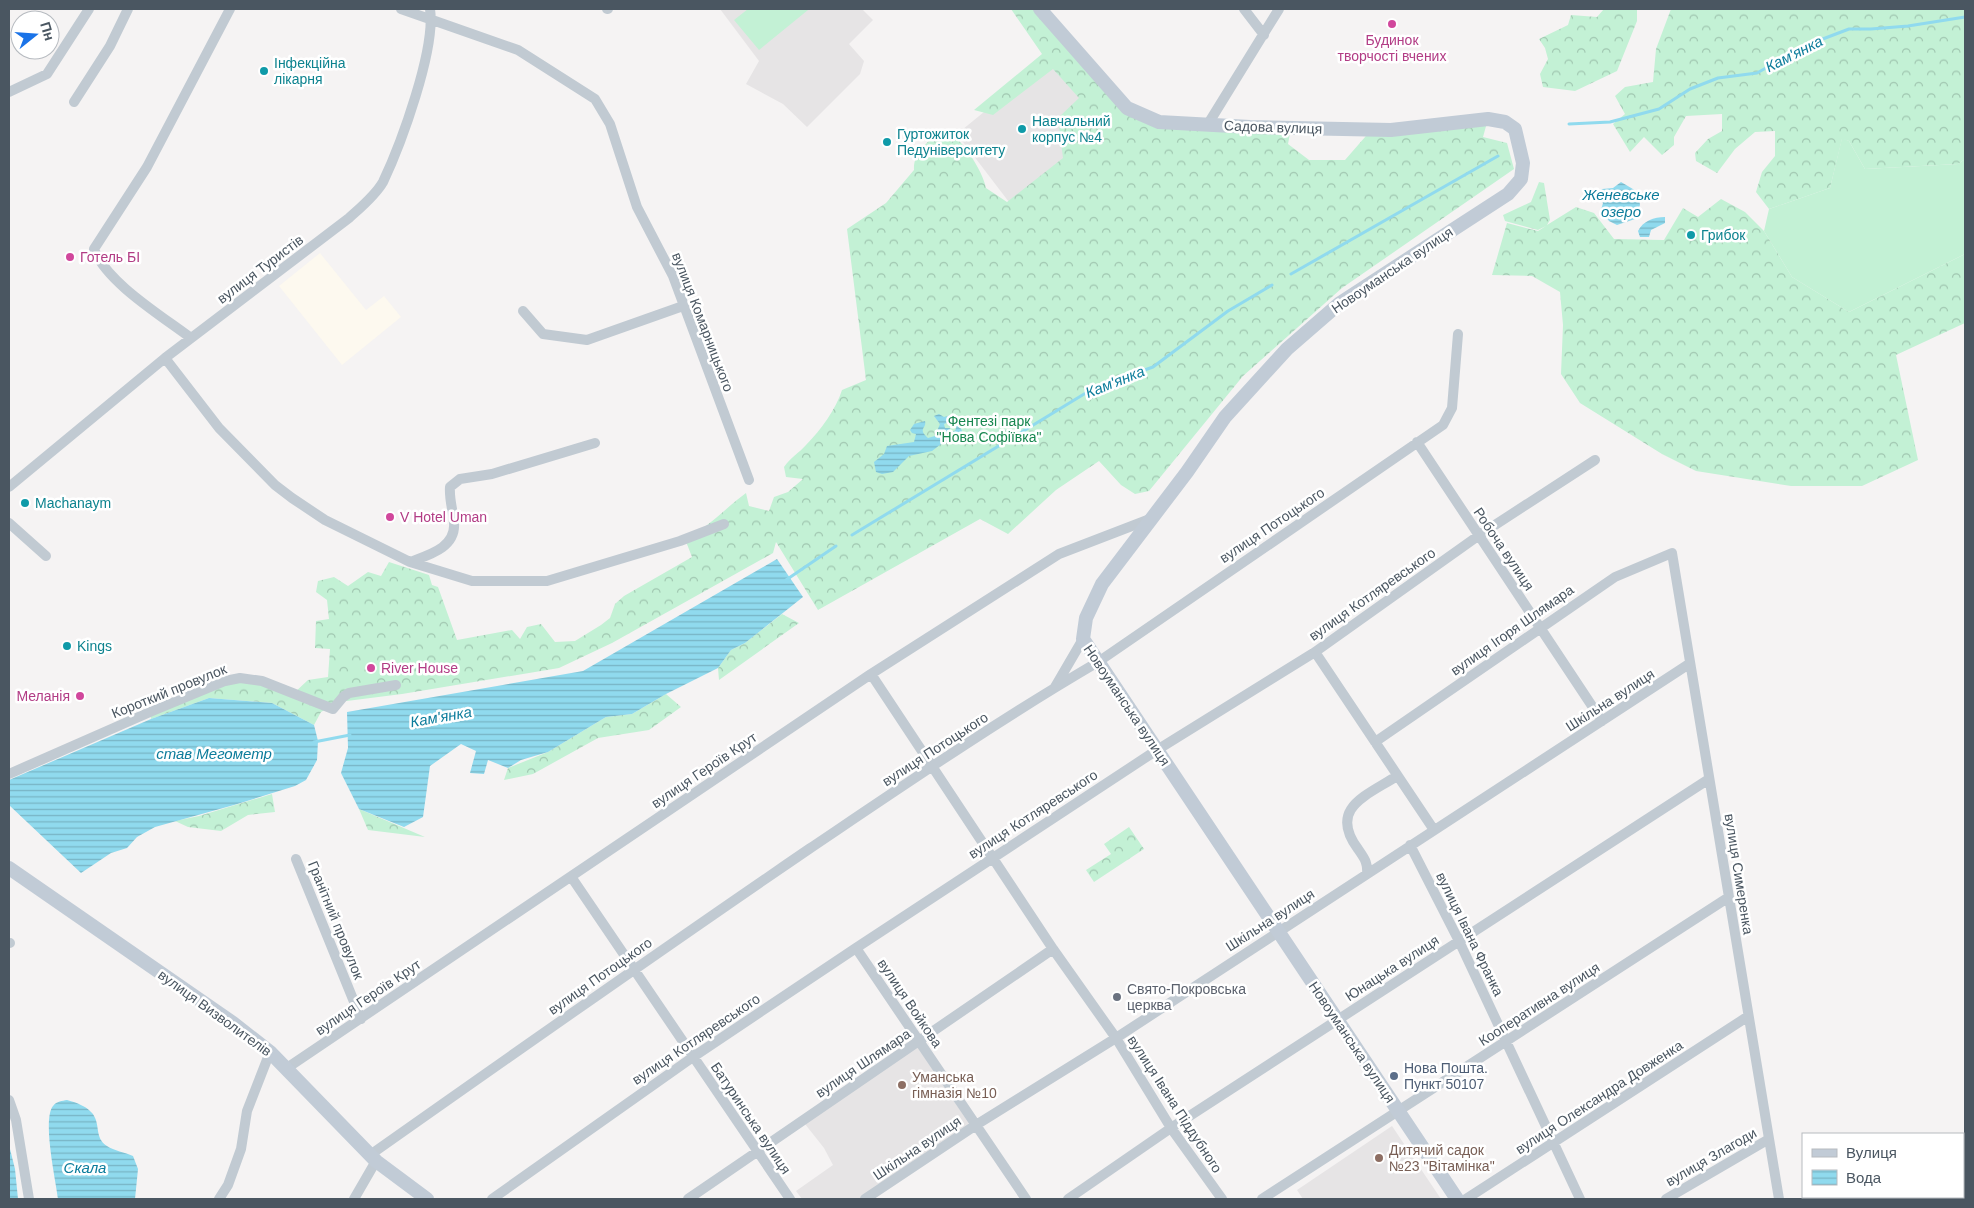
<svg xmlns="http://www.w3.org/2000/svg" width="1974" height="1208" font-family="Arial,sans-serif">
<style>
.commercial{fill:#fdf9ef}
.education{fill:#e6e4e5}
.grass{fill:#c3f1d5}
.forest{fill:url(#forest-crowns)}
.water{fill:url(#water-rules)}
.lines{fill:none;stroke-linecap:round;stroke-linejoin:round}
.stream{stroke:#90daee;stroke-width:3}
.street{stroke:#c1cad2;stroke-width:10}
.secondary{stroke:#c1cbd6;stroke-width:14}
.hotel-dot{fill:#d1479c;stroke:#fff;stroke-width:2}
.culture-dot{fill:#0f9aa8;stroke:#fff;stroke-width:2}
.worship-dot{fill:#6b7280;stroke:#fff;stroke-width:2}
.service-dot{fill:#5c6f8a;stroke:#fff;stroke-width:2}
.education-dot{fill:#8d6e63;stroke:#fff;stroke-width:2}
.labels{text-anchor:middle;stroke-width:5;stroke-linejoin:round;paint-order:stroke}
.hotel-label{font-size:14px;fill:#b23c85;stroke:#fff;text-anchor:start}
.culture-label{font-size:14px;fill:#0d838f;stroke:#fff;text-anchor:start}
.street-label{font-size:14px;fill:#4a5661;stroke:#fff}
.park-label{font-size:14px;fill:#17864f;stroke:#fff}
.worship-label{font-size:14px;fill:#5b616d;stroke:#fff;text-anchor:start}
.service-label{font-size:14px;fill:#4e5e75;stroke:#fff;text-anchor:start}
.education-label{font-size:14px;fill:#785e54;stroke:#fff;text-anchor:start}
.water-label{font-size:15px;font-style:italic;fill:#0c7c9b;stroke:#fff}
</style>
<defs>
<pattern id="forest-crowns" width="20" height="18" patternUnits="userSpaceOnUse" patternTransform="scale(1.25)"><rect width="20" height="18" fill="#c3f1d5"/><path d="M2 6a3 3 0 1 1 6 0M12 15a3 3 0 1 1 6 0" fill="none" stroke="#a0c6b0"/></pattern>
<pattern id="water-rules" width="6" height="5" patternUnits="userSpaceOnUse" patternTransform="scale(1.25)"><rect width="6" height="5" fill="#90daee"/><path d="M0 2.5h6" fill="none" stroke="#78b4c4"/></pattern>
</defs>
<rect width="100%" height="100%" fill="#f5f3f3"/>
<!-- commercial -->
<path class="commercial" d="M320 253 366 310 384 296 401 317 342 365 279 286Z"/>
<!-- education -->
<path class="education" d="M720 9H862L873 20 849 44 864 61 860 74 807 127 783 104 746 84 759 61Z
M1055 54 1113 134 1012 206 957 134Z
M917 1046 970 1125 859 1199H802L796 1191 833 1165 824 1148 805 1124Z
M1392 1126 1441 1199H1303L1297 1190Z"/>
<!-- grass -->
<path class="grass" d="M748 9H806L808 10 759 50 734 20Z
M1842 138 1849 141 1865 169 1958 164 1965 159V254L1849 312 1792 277 1764 231 1769 209 1830 188Z"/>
<!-- forest -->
<path class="forest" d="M1011 9H1040L1127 108 1159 122 1291 128 1288 144 1309 160H1345L1372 129 1488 119 1483 137 1507 143 1514 169 1342 288 1243 376 1149 491 1135 494 1121 485 1099 461 1056 490 1008 534 980 519 818 610 776 542 773 553 612 643 559 668 402 694 339 702 321 712 314 725 272 703 209 698 151 719 150 712 240 678 293 694 308 680 328 677 330 649 315 648 316 621 329 619 327 600 316 592 318 581 334 577 348 586 368 572 381 576 389 562 429 575 432 585 438 587 457 640 512 630 520 639 527 627 541 624 555 642 575 641 601 625 610 618 615 604 624 596 692 557 685 539C703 532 728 506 746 493L749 506 769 511 774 497 788 492 803 479 786 477 784 467C791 457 799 453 806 445 821 430 836 409 842 390L866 380 847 229 886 203 914 170C913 152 929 142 941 129 959 132 983 171 986 188L1007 202 1063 158 1058 118 1079 98 1053 69 993 115 974 110 1042 54Z
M1604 9 1637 10V21L1617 71 1575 91 1543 87 1540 74 1548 59 1545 48 1539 39 1568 25 1571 15 1597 17Z
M1671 9H1965V159L1958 164 1865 169 1849 141 1842 139 1830 188 1769 209 1756 192 1762 172 1775 156V131L1755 132 1735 149 1717 173 1696 161 1695 153 1708 139 1722 131V114L1686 116 1674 137V145L1662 155 1644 137 1630 152 1613 124 1625 114 1615 96 1625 87 1653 82 1656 49Z
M1539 182 1544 183 1550 220 1547 225 1576 207 1594 213 1614 239 1664 240 1683 208 1698 217 1721 199 1745 212 1764 231 1792 277 1849 312 1965 254V323L1896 355 1918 460 1862 486H1791L1696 471 1662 454 1580 403 1561 374 1563 325 1560 292 1532 276 1492 275 1507 223 1538 231 1546 226 1538 230 1505 221 1503 215 1531 202Z
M782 614 799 623 719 680 718 668 731 650 745 643Z
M666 694 681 707 649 730 598 738 533 774 504 780 508 768 548 752 606 717 632 714Z
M272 794 275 812 248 815 221 831 188 827 175 821 199 816Z
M359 809 425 837 368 830Z
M1129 827 1144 849 1094 882 1086 870 1111 854 1104 844Z"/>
<!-- water -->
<path class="water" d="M1621 182 1638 192 1640 205 1635 219 1617 225 1609 221 1601 210 1603 203 1599 194 1602 189 1613 188Z
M1665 217V223L1651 230 1649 237H1640L1638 231C1643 221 1654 217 1665 217Z
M939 414 944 417 951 415 956 421 954 424 949 422 944 424 945 428H950L949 433 955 431 958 423 962 431 953 443 945 441 932 451 909 456 893 472 882 474 876 472 874 462 884 454 887 446 914 442 916 434 912 433 910 430 914 424 925 421C927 429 917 428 928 438L935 436 940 424 934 416Z
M777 559 803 597 745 643 731 650 718 668 666 694 632 714 606 717 548 752 521 760 508 768 488 760 484 774 470 773 476 751 461 744 430 766 423 817 404 827 359 809 341 773 348 748 347 712 583 671Z
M209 698 272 703 314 725 318 741 317 760 306 780 295 786 234 805 155 827 137 837 127 848 111 853 81 873 9 805V780L151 719Z
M67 1100C112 1112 88 1133 107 1146 114 1151 125 1152 133 1156L138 1169 135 1199H58C56 1181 42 1120 53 1106 57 1101 62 1101 67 1100Z
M9 1145 15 1169 18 1199H9Z"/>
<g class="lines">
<!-- stream -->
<path class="stream" d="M1569 124 1610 122 1659 109 1690 89 1718 78 1757 73 1807 45 1849 29H1871L1908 26 1965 17
M1291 274 1498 156
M852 535 1094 388 1153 367 1228 311 1272 285
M786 580 836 546
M314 742 350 735"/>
<!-- street -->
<path class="street" d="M401 9 518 50 595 99 610 124 637 207 673 276 749 480
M607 9H608
M1244 9 1264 35
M9 92 47 74 89 9
M74 102 110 46 128 9
M1208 124 1279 9
M523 311 543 334 587 340 683 306
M191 338C162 316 106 282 94 249L147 167 230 9
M165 358 219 428 275 485 292 498 325 520 410 562 472 581H547L680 541 724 524
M1417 442 1602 721
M9 487 165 358 349 218C360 208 375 196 383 182 401 144 436 49 430 9
M9 523 46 556
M410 562C428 555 456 548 454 523 453 510 449 499 450 487L460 479 492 474 595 443
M1315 652 1434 830
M871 674 1053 949 1116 1038 1171 1128 1222 1199
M1055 687 1083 639
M1375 742 1615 577 1672 553 1779 1199
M9 774 150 712 225 681 240 678 262 681 333 709 343 697 349 693 396 685
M1410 845 1459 941 1580 1199
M296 859 361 1019
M1367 874C1368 862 1364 858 1358 849 1328 808 1366 796 1397 776
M572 878 790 1199
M9 943H10
M856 948 1026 1199
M287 1068 871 674 1059 554 1150 519
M9 1100 16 1120 29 1199
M370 1155C516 1052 661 950 809 849 904 785 999 720 1098 662L1443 425 1452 408 1458 334
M219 1199 228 1185 241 1149 247 1111 270 1052
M354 1199 376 1161
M492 1199 693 1057 856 948 1157 750 1315 652 1478 536 1595 460
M688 1199 1053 949
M865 1199 976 1125 1116 1038 1689 664
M1068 1199 1171 1128 1709 779
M1262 1199 1729 897
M1466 1199 1747 1017
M1666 1199 1769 1139"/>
<!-- secondary -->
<path class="secondary" d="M1040 9 1127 108 1159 122 1250 127 1391 130 1488 119 1505 122 1515 129 1523 163 1521 179 1508 194 1340 303 1287 349 1225 417 1187 472 1102 584 1086 618 1083 639 1457 1199
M9 868 233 1023 270 1052 376 1161 427 1199"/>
</g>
<!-- markers -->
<g class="hotel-dot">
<circle cx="1392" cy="24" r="5"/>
<circle cx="70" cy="257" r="5"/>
<circle cx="390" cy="517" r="5"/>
<circle cx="371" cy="668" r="5"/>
<circle cx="80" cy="696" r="5"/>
</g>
<g class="culture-dot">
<circle cx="264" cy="71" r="5"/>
<circle cx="1022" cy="129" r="5"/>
<circle cx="887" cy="142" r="5"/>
<circle cx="1691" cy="235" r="5"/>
<circle cx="25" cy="503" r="5"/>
<circle cx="67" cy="646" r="5"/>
</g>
<circle class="worship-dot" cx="1117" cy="997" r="5"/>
<circle class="service-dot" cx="1394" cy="1076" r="5"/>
<g class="education-dot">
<circle cx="902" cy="1085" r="5"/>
<circle cx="1379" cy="1158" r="5"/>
</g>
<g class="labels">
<!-- hotel labels -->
<g class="hotel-label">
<text x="1392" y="45" text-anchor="middle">Будинок<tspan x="1392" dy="16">творчості вчених</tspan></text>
<text x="80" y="262">Готель БІ</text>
<text x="400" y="522">V Hotel Uman</text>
<text x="381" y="673">River House</text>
<text x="70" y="701" text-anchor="end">Меланія</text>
</g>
<!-- culture labels -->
<g class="culture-label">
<text x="274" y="68">Інфекційна<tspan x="274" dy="16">лікарня</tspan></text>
<text x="1032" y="126">Навчальний<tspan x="1032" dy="16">корпус №4</tspan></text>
<text x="897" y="139">Гуртожиток<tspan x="897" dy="16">Педуніверситету</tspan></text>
<text x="1701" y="240">Грибок</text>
<text x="35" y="508">Machanaym</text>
<text x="77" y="651">Kings</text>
</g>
<!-- street labels -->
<g class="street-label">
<text transform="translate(1273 127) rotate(2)" y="5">Садова вулиця</text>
<text transform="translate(260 269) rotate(-37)" y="5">вулиця Туристів</text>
<text transform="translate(1392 270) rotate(-34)" y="5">Новоуманська вулиця</text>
<text transform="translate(703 322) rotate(69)" y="5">вулиця Комарницького</text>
<text transform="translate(1272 525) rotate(-34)" y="5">вулиця Потоцького</text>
<text transform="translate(1504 549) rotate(56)" y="5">Робоча вулиця</text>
<text transform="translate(1372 594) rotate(-35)" y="5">вулиця Котляревського</text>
<text transform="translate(1512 630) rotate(-35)" y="5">вулиця Ігоря Шлямара</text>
<text transform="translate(169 691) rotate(-22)" y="5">Короткий провулок</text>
<text transform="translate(1610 700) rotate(-33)" y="5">Шкільна вулиця</text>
<text transform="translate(1127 705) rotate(56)" y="5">Новоуманська вулиця</text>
<text transform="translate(935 749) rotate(-33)" y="5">вулиця Потоцького</text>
<text transform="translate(704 770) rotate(-34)" y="5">вулиця Героїв Крут</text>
<text transform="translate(1033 814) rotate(-33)" y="5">вулиця Котляревського</text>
<text transform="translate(1739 874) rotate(81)" y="5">вулиця Симеренка</text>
<text transform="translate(336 920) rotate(68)" y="5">Гранітний провулок</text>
<text transform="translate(1270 920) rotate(-33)" y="5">Шкільна вулиця</text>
<text transform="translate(1470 934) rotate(64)" y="5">вулиця Івана Франка</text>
<text transform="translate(1392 968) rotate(-33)" y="5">Юнацька вулиця</text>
<text transform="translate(600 976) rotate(-35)" y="5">вулиця Потоцького</text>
<text transform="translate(368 997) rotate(-34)" y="5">вулиця Героїв Крут</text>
<text transform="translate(910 1003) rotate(56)" y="5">вулиця Войкова</text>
<text transform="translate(1539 1004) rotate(-33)" y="5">Кооперативна вулиця</text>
<text transform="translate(215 1013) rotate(36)" y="5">вулиця Визволителів</text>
<text transform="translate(696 1039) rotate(-34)" y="5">вулиця Котляревського</text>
<text transform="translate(1352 1042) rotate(56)" y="5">Новоуманська вулиця</text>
<text transform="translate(863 1063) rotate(-34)" y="5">вулиця Шлямара</text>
<text transform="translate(1599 1097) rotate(-33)" y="5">вулиця Олександра Довженка</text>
<text transform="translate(1175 1104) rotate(57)" y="5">вулиця Івана Піддубного</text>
<text transform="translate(751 1118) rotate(56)" y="5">Батуринська вулиця</text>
<text transform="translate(917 1148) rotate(-34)" y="5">Шкільна вулиця</text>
<text transform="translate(1711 1157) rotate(-30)" y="5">вулиця Злагоди</text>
</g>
<!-- park labels -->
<g class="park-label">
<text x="989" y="426">Фентезі парк<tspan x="989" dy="16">"Нова Софіївка"</tspan></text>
</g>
<!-- worship labels -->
<g class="worship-label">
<text x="1127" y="994">Свято-Покровська<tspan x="1127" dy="16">церква</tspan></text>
</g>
<!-- service labels -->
<g class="service-label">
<text x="1404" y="1073">Нова Пошта.<tspan x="1404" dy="16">Пункт 50107</tspan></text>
</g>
<!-- education labels -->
<g class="education-label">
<text x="912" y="1082">Уманська<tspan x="912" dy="16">гімназія №10</tspan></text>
<text x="1389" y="1155">Дитячий садок<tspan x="1389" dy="16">№23 "Вітамінка"</tspan></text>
</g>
<!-- water labels -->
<g class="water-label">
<text transform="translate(1794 54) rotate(-27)" y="5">Кам'янка</text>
<text x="1621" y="200">Женевське<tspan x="1621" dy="17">озеро</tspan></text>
<text transform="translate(1115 382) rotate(-22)" y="5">Кам'янка</text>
<text transform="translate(441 717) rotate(-10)" y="5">Кам'янка</text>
<text x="214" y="759">став Мегометр</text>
<text x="85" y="1173">Скала</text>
</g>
</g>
<!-- border -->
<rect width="1974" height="1208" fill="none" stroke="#4a5661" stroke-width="20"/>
<!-- legend -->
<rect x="1802" y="1133" width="162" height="65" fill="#ffffff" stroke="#b7bbc0"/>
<rect x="1812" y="1149" width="25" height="8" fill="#c1cbd6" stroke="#b7bbc0"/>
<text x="1846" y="1158" font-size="15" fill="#4a5661">Вулиця</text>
<rect x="1812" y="1170" width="25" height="15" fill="url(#water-rules)" stroke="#b7bbc0"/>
<text x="1846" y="1183" font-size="15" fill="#4a5661">Вода</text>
<!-- north arrow -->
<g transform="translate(35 35) rotate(73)"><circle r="24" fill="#ffffff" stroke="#b7bbc0"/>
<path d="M0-4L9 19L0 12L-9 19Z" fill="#1a73e8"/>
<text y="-8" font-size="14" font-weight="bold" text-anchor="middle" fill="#4a5661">Пн</text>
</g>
</svg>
